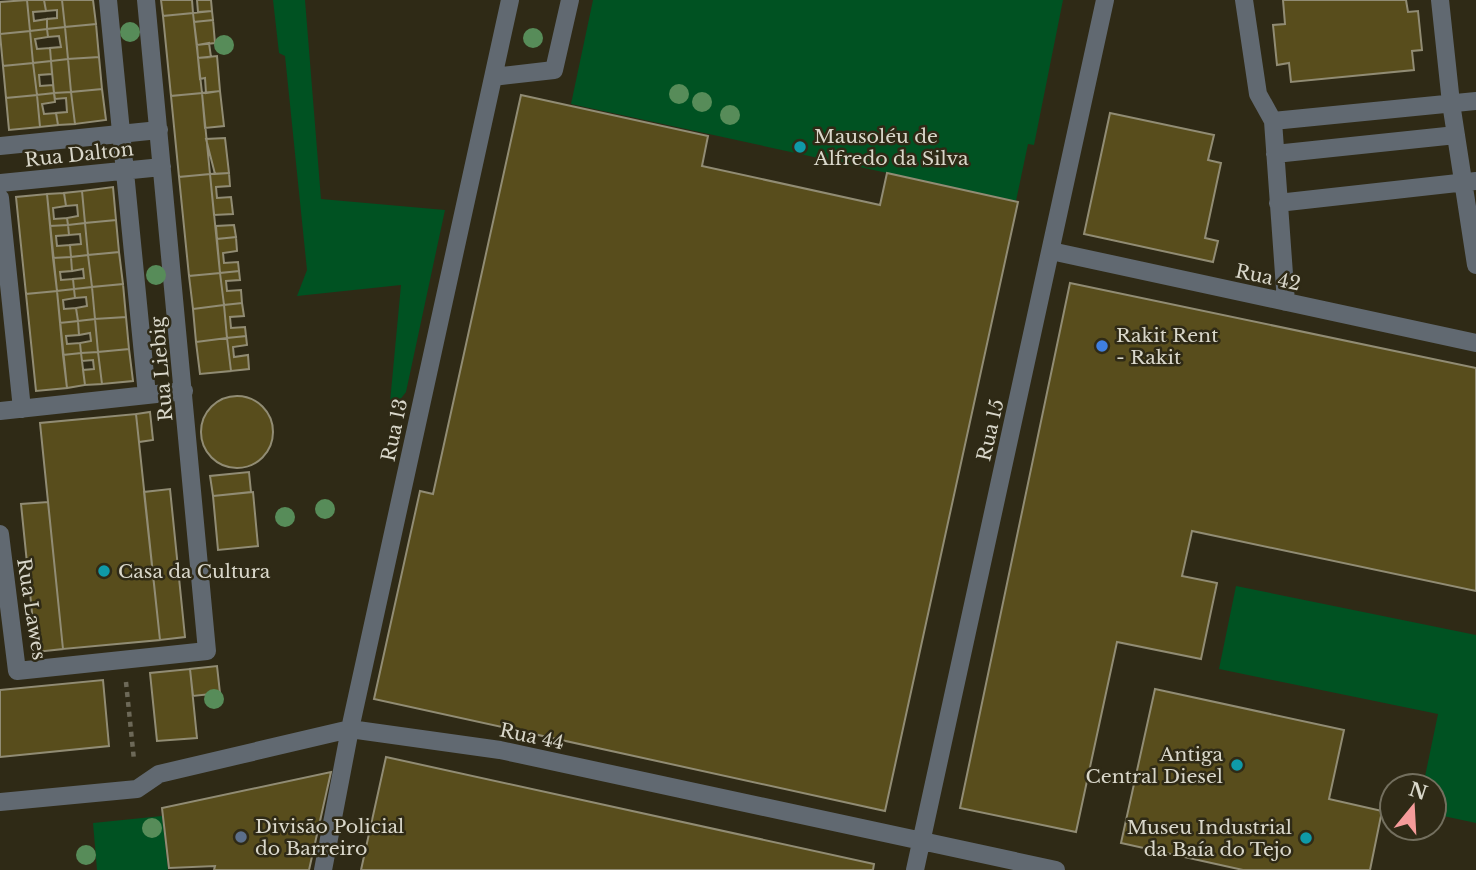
<svg xmlns="http://www.w3.org/2000/svg" width="1476" height="870" font-family="'Libre Baskerville',serif">
<style>
.green{fill:#005222}
.building{fill:#584d1c;stroke:#918c74;stroke-width:2}
.lines{fill:none;stroke-linecap:round;stroke-linejoin:round}
.path{stroke:#6d6958;stroke-width:4.5;stroke-dasharray:5 5;stroke-linecap:butt}
.minor{stroke:#616971;stroke-width:18}
.tree{fill:#578c59}
.culture-dot{fill:#0f9aa8;stroke:#2f2a16;stroke-width:2.5}
.shop-dot{fill:#3f7fe0;stroke:#2f2a16;stroke-width:2.5}
.service-dot{fill:#5c6f8a;stroke:#2f2a16;stroke-width:2.5}
.labels{text-anchor:middle;stroke-width:5;stroke-linejoin:round;paint-order:stroke}
.poi-label{font-size:19px;fill:#d9d7ca;stroke:#2f2a16;text-anchor:start}
.street-label{font-size:19px;fill:#d9d7ca;stroke:#2f2a16}
</style>
<rect width="100%" height="100%" fill="#2f2a16"/>
<!-- green -->
<path class="green" d="M273 0H305L321 199 445 210 406 392 399 401 390 402 401 285 297 296 307 270 285 56 279 53Z
M593 0H1063L1034 145 1028 144 1016 201 571 104Z
M1236 586 1476 635V823L1434 814V786H1423L1438 714 1219 669Z
M162 816 168 870H97L93 823Z"/>
<!-- building -->
<path class="building" d="M27 0H44L46 11 33 12 34 21 47 19V29L30 31Z
M27 0 30 31 0 34V2Z
M44 0H62L65 27 47 29V19L57 18V10L46 11Z
M62 0H93L96 24 65 27Z
M161 0H192L193 13 163 16Z
M197 0H211L212 11 198 12Z
M1283 0H1406L1408 12 1418 11 1422 50 1412 51 1414 70 1291 82 1289 63 1277 65 1273 25 1285 24Z
M212 11 213 20 194 22 193 13Z
M193 13 202 93 171 96 163 16Z
M213 20 215 43 197 45 194 22Z
M96 24 99 57 68 59 65 27Z
M65 27 68 59 51 61 50 48 61 47 59 36 48 37 47 29Z
M47 29 48 37 35 39 37 49 50 48 51 61 33 63 30 31Z
M30 31 33 63 3 66 0 34Z
M209 43 211 57 198 58 197 45Z
M217 56 220 91 206 93 205 78 200 79 198 58Z
M99 57 102 89 71 92 68 59Z
M68 59 71 92 54 93 51 61Z
M51 61 52 74 39 75 40 86 53 85 54 93 37 95 33 63Z
M33 63 37 95 6 98 3 66Z
M102 89 106 120 75 124 71 92Z
M220 91 224 126 205 128 202 93Z
M71 92 75 124 58 125 56 113 67 112 66 98 55 99 54 93Z
M54 93 55 102 42 104 44 114 56 113 58 125 40 127 37 95Z
M202 93 210 174 179 177 171 96Z
M37 95 40 127 9 130 6 98Z
M521 95 708 136 702 166 880 205 887 173 1018 202 885 811 374 699 420 491 433 494Z
M1110 113 1214 135 1208 160 1221 163 1205 238 1218 241 1213 262 1084 234Z
M225 138 229 173 215 174 206 139Z
M229 173 230 186 216 187 217 198 231 197 233 214 214 215 210 174Z
M210 174 220 273 189 276 179 177Z
M113 187 116 220 85 223 82 191Z
M82 191 85 223 68 225 67 218 78 216 77 205 66 206 64 193Z
M64 193 66 206 53 208 54 219 67 218 68 225 50 226 47 194Z
M47 194 57 291 26 294 16 197Z
M116 220 119 252 88 255 85 223Z
M85 223 88 255 71 257 70 245 81 244 80 234 69 235 68 225Z
M68 225 69 235 56 236 57 246 70 245 71 257 53 258 50 226Z
M234 225 236 237 217 239 216 226Z
M236 237 237 251 223 253 224 263 238 262 239 271 220 273 217 239Z
M119 252 123 284 92 287 88 255Z
M88 255 92 287 74 289 73 279 84 278 83 269 72 271 71 257Z
M71 257 72 271 60 272 61 280 73 279 74 289 57 291 53 258Z
M239 271 240 280 226 281 227 291 241 290 242 303 224 305 220 273Z
M220 273 224 305 193 309 189 276Z
M1070 283 1476 368V591L1192 531 1182 576 1217 583 1201 659 1117 642 1076 832 960 808Z
M123 284 126 317 95 319 92 287Z
M92 287 95 319 78 321 76 308 87 306 86 297 75 298 74 289Z
M74 289 75 298 63 300 64 309 76 308 78 321 60 323 57 291Z
M57 291 67 388 36 391 26 294Z
M242 303 244 316 230 317 231 328 245 327 246 336 227 338 224 305Z
M224 305 227 338 196 342 193 309Z
M126 317 129 349 98 352 95 319Z
M95 319 98 352 81 353 80 343 91 341 90 333 79 335 78 321Z
M78 321 79 335 66 336 67 344 80 343 81 353 63 355 60 323Z
M246 336 247 345 233 347 234 357 248 355 249 369 231 371 227 338Z
M227 338 231 371 200 374 196 342Z
M129 349 133 381 102 384 98 352Z
M98 352 102 384 85 385 83 370 94 369 93 360 82 361 81 353Z
M81 353 85 385 67 388 63 355Z
M201 432a36 36 0 1 1 72 0a36 36 0 1 1-72 0Z
M150 412 153 440 139 442 136 414Z
M136 414 160 640 63 649 40 423Z
M249 472 251 492 213 496 210 476Z
M170 489 185 637 160 640 144 492Z
M253 492 258 546 218 550 213 496Z
M48 502 63 649 36 652 21 504Z
M217 666 220 693 193 696 190 669Z
M190 669 197 738 157 741 150 673Z
M103 680 109 746 0 757V690Z
M1155 689 1344 730 1329 799 1382 811 1370 870H1243L1121 843Z
M386 757 874 864 873 870H361Z
M331 772 309 870H214L215 866 169 868 162 808Z"/>
<g class="lines">
<!-- path -->
<path class="path" d="M126 682 134 760"/>
<!-- minor -->
<path class="minor" d="M108 0 147 395
M1244 0 1258 94 1273 121 1476 101
M1440 0 1451 103 1476 265
M493 77 554 70 570 0
M1273 121 1286 302
M0 146 159 130
M1275 154 1456 135
M0 183 162 167
M0 198 22 409
M1278 203 1476 181
M1051 251 1476 343
M0 411 184 391
M0 534 17 671 207 651 146 0
M0 802 137 789 159 774 350 729 500 750 1056 870
M323 870 350 729 510 0
M915 870 1105 0"/>
</g>
<!-- trees -->
<g class="tree">
<circle cx="130" cy="32" r="10"/>
<circle cx="533" cy="38" r="10"/>
<circle cx="224" cy="45" r="10"/>
<circle cx="679" cy="94" r="10"/>
<circle cx="702" cy="102" r="10"/>
<circle cx="730" cy="115" r="10"/>
<circle cx="156" cy="275" r="10"/>
<circle cx="325" cy="509" r="10"/>
<circle cx="285" cy="517" r="10"/>
<circle cx="214" cy="699" r="10"/>
<circle cx="152" cy="828" r="10"/>
<circle cx="86" cy="855" r="10"/>
</g>
<!-- markers -->
<g class="culture-dot">
<circle cx="800" cy="147" r="7"/>
<circle cx="104" cy="571" r="7"/>
<circle cx="1237" cy="765" r="7"/>
<circle cx="1306" cy="838" r="7"/>
</g>
<circle class="shop-dot" cx="1102" cy="346" r="7"/>
<circle class="service-dot" cx="241" cy="837" r="7"/>
<g class="labels">
<!-- poi labels -->
<g class="poi-label">
<text x="814" y="143">Mausoléu de<tspan x="814" dy="22">Alfredo da Silva</tspan></text>
<text x="1116" y="342">Rakit Rent<tspan x="1116" dy="22">- Rakit</tspan></text>
<text x="118" y="578">Casa da Cultura</text>
<text x="1223" y="761" text-anchor="end">Antiga<tspan x="1223" dy="22">Central Diesel</tspan></text>
<text x="255" y="833">Divisão Policial<tspan x="255" dy="22">do Barreiro</tspan></text>
<text x="1292" y="834" text-anchor="end">Museu Industrial<tspan x="1292" dy="22">da Baía do Tejo</tspan></text>
</g>
<!-- street labels -->
<g class="street-label">
<text transform="translate(79 154) rotate(-6)" y="7">Rua Dalton</text>
<text transform="translate(1268 277) rotate(12)" y="7">Rua 42</text>
<text transform="translate(161 369) rotate(-95)" y="7">Rua Liebig</text>
<text transform="translate(394 430) rotate(-78)" y="7">Rua 13</text>
<text transform="translate(990 430) rotate(-77)" y="7">Rua 15</text>
<text transform="translate(32 609) rotate(81)" y="7">Rua Lawes</text>
<text transform="translate(532 736) rotate(12)" y="7">Rua 44</text>
</g>
</g>
<!-- north arrow -->
<g transform="translate(1413 807) rotate(18)"><circle r="33" fill="#2f2a16" stroke="#736f5e" stroke-width="2"/>
<path d="M0-5L12 26L0 18L-12 26Z" fill="#f59b9a"/>
<text y="-10" font-size="19" font-weight="bold" text-anchor="middle" fill="#d9d7ca">N</text>
</g>
</svg>
